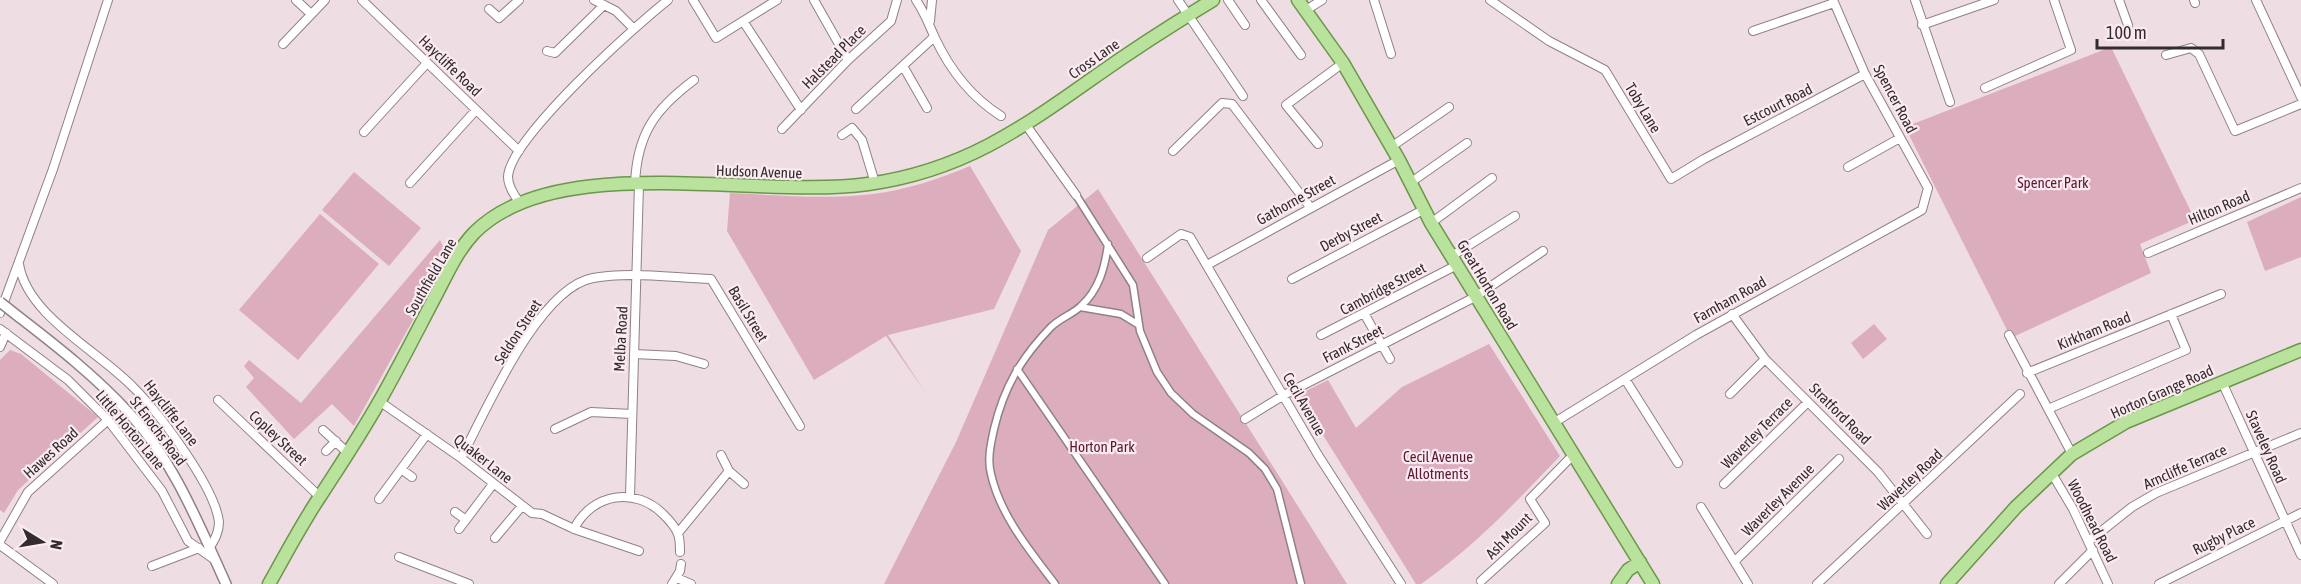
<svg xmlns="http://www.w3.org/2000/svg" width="2301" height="584" font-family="'Asap Condensed',sans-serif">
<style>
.green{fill:#dcadbd}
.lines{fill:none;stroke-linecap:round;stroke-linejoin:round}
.pedestrian-casing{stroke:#908185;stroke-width:9}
.minor-casing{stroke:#908185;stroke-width:10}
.tertiary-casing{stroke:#908185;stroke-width:12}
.primary-casing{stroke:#6b964b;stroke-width:15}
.pedestrian{stroke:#fff;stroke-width:6}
.minor{stroke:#fff;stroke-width:8}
.tertiary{stroke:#fff;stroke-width:9}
.primary{stroke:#b9e29d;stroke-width:12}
.tertiary-bridge-casing{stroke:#908185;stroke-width:12;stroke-linecap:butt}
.tertiary-bridge{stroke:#fff;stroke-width:9}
.labels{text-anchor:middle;stroke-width:4.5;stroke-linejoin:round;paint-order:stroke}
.street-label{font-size:15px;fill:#322c2e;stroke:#fbebf0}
.park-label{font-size:15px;fill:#5a1836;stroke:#fbebf0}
</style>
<rect width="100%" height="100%" fill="#eedde3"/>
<!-- green -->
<path class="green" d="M2111 47 2195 220 2140 244 2151 273 2011 338 1905 127Z
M970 166 1021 251 994 309 888 335 925 392 886 336 814 380 727 231 730 193C777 195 826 200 873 194 906 190 939 179 970 166Z
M354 172 421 228 389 266 322 210Z
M1098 189 1347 584H884L956 442 1048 230Z
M2301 197V257L2265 271 2247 222Z
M320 214 379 264 298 360 239 310Z
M440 240 448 257 354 426 332 404 294 439 246 387 254 378 244 366 249 360 301 403Z
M1874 324 1887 339 1863 359 1851 343Z
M1489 344 1560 456C1516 502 1474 547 1421 584H1416L1298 395 1328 380 1356 428 1402 387Z
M10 350 21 354 98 417 18 490 4 513 0 510V360Z"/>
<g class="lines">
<defs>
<path id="pedestrian" d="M1076 195 1133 285 1140 331 1157 372 1171 393 1193 414 1249 453 1265 469 1277 489 1301 584
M1080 307 1121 314 1139 325
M1017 369 1165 584
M1055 584C1030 551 1000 515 991 474 987 459 991 443 994 429 1004 387 1021 358 1051 327 1060 318 1073 314 1081 306 1099 290 1105 267 1108 244"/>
<path id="minor" d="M296 0 311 14
M362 0 519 151
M594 0 616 11 633 28
M693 0 716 38 777 0
M814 0 848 60
M916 0C926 15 928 23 935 38 950 70 971 97 1001 116
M1178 0 1243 96
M1228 0 1245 25
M1261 0 1301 55
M1374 0 1391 54
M1490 0 1549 41 1605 70 1671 179 1704 159 1865 74
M1915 0 1950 102
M2119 0 2128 25
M2194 0 2195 3
M2256 0 2301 97
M489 9 499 18 519 0
M1306 10 1322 0
M743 21 801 110
M930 21 932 0
M1922 25 1994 0
M1753 31 1834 3
M283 44 325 0
M547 51 555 53 604 5
M2166 55 2191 48 2199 54 2235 131 2301 104
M903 66 927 108
M1985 88 2071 50 2054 0
M856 109 934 37
M1026 125 1076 195
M782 129 848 60 891 21 897 0
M364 132 427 63
M842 135 852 128 862 140 875 183
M1318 144 1286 105 1343 63
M1391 147 1449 107
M1173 151 1222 103 1232 104 1310 207
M1848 167 1900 138
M410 183 476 110
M1410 183 1467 143
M635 184C637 134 655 109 694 80
M519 202C514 195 508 186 508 177 509 139 636 25 668 0
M1431 223 1492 178
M2148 253 2301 188
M1452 256 1515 216
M1147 258 1181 234 1190 237 1318 455 1401 584
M19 264C27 316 99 351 134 388 159 413 215 487 219 522 219 532 215 539 210 547
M1207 265 1399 160
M1292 279 1423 210
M0 313 53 169 108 0
M1732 314 1765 359 1878 472 1927 534
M1365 315 1390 359
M0 329 68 380 108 420 162 491 188 541 215 560
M1321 335 1457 265
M2009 335 2072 454
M0 347 6 333
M634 354 676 356 704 364
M2027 373 2221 294
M1625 379 1678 463
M2222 382 2301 555
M1730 394 1765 359
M218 400 320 497
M379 401 461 458 532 513 542 514 574 529C592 493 636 486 664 515 669 520 675 526 678 534 680 539 680 546 680 552
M2048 409 2186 350 2171 314
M1245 419 1284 395 1475 297 1543 251
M1555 422 1696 335 1922 210 1928 188 1865 74 1833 0
M555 429 591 412 632 414
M323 430 349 454
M326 451 336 441
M721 455 729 471
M461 458C486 411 538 288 593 278 631 271 673 278 711 279L800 426
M401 469 412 477
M2051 472 2073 509 2108 584
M1724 484 1808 402
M630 496 639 184
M379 499 427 434
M1701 507 1748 584
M455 512 466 520
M459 529 493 484
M574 529 639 551
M678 533 729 471 744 484
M495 538 522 506
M0 541 28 492 108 420
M2089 541 2132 507 2156 493 2301 433
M0 545 53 584
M399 557 469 584
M1735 561 1839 459
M152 566 199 548
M677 578 691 584
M1481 581 1545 523 1530 499 1574 454
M672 584 680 571 681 564
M1817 584 2020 394
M2059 584 2093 550
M2159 584 2301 513"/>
<path id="tertiary" d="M19 317C58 347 96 377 129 413 174 461 199 525 226 584"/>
<path id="primary" d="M1298 0 1343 63 1399 160 1431 223 1653 584
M269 584C286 554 302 523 321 495 341 464 361 434 379 402 399 367 417 331 436 295 447 274 457 251 474 233 557 149 758 200 868 184 962 171 1021 129 1096 76 1134 49 1173 24 1213 0
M1618 584 1628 570 1640 562
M1947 584 2016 507 2072 454 2126 422 2301 350"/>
</defs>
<!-- pedestrian casing -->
<use href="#pedestrian" class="pedestrian-casing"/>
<!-- minor casing -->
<use href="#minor" class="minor-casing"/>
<!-- tertiary casing -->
<use href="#tertiary" class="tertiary-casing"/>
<!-- primary casing -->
<use href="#primary" class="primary-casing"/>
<!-- pedestrian -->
<use href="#pedestrian" class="pedestrian"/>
<!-- minor -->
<use href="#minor" class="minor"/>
<!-- tertiary -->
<use href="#tertiary" class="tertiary"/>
<!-- primary -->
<use href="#primary" class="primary"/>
<defs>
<path id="tertiary-bridge" d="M0 302 19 317"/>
</defs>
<!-- tertiary-bridge casing -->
<use href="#tertiary-bridge" class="tertiary-bridge-casing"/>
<!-- tertiary-bridge -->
<use href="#tertiary-bridge" class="tertiary-bridge"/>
</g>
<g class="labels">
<!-- street labels -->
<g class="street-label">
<text transform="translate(834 57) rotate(-45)" y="5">Halstead Place</text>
<text transform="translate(1094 59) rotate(-35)" y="5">Cross Lane</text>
<text transform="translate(450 66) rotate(44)" y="5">Haycliffe Road</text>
<text transform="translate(1895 99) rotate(62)" y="5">Spencer Road</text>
<text transform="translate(1778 105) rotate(-27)" y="5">Estcourt Road</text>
<text transform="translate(1643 108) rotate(59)" y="5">Toby Lane</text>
<text transform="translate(759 172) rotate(2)" y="5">Hudson Avenue</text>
<text transform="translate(1296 200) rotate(-29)" y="5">Gathorne Street</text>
<text transform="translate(2219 208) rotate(-23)" y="5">Hilton Road</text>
<text transform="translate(1351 232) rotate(-28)" y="5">Derby Street</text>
<text transform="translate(431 277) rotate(-60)" y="5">Southfield Lane</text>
<text transform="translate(1487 285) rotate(59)" y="5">Great Horton Road</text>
<text transform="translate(1383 289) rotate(-28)" y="5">Cambridge Street</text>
<text transform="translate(1730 300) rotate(-29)" y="5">Farnham Road</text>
<text transform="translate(748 314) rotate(59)" y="5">Basil Street</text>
<text transform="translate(2094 331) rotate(-22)" y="5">Kirkham Road</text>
<text transform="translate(518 332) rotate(-57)" y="5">Seldon Street</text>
<text transform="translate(621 339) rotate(-87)" y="5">Melba Road</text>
<text transform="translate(1353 344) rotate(-27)" y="5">Frank Street</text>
<text transform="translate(2162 392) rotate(-24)" y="5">Horton Grange Road</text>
<text transform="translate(1304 404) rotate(60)" y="5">Cecil Avenue</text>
<text transform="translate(171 413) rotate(52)" y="5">Haycliffe Lane</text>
<text transform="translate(1840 414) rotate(45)" y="5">Stratford Road</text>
<text transform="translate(130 430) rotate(50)" y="5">Little Horton Lane</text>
<text transform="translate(158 431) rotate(53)" y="5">St Enochs Road</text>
<text transform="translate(1757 433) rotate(-45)" y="5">Waverley Terrace</text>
<text transform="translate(278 438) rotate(43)" y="5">Copley Street</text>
<text transform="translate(2266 447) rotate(66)" y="5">Staveley Road</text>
<text transform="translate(51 453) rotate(-42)" y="5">Hawes Road</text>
<text transform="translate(483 459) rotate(38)" y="5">Quaker Lane</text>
<text transform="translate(2185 467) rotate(-24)" y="5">Arncliffe Terrace</text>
<text transform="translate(1910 480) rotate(-43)" y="5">Waverley Road</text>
<text transform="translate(1778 500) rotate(-45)" y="5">Waverley Avenue</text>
<text transform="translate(2092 521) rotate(63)" y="5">Woodhead Road</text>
<text transform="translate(1509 536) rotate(-45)" y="5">Ash Mount</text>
<text transform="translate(2224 536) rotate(-26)" y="5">Rugby Place</text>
</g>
<!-- park labels -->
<g class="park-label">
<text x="2053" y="188">Spencer Park</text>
<text x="1102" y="452">Horton Park</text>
<text x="1438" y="462">Cecil Avenue<tspan x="1438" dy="17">Allotments</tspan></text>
</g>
</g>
<!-- north arrow -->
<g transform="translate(42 542) rotate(101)" stroke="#fbebf0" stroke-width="4.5" paint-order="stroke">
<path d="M0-4.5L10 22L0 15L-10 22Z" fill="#322c2e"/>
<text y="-9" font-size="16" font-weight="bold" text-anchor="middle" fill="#322c2e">N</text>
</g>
<!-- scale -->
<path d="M2097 39v9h126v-9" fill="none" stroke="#322c2e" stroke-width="3"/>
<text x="2106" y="39" font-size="18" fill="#322c2e" stroke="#fbebf0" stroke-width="4.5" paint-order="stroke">100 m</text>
</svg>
